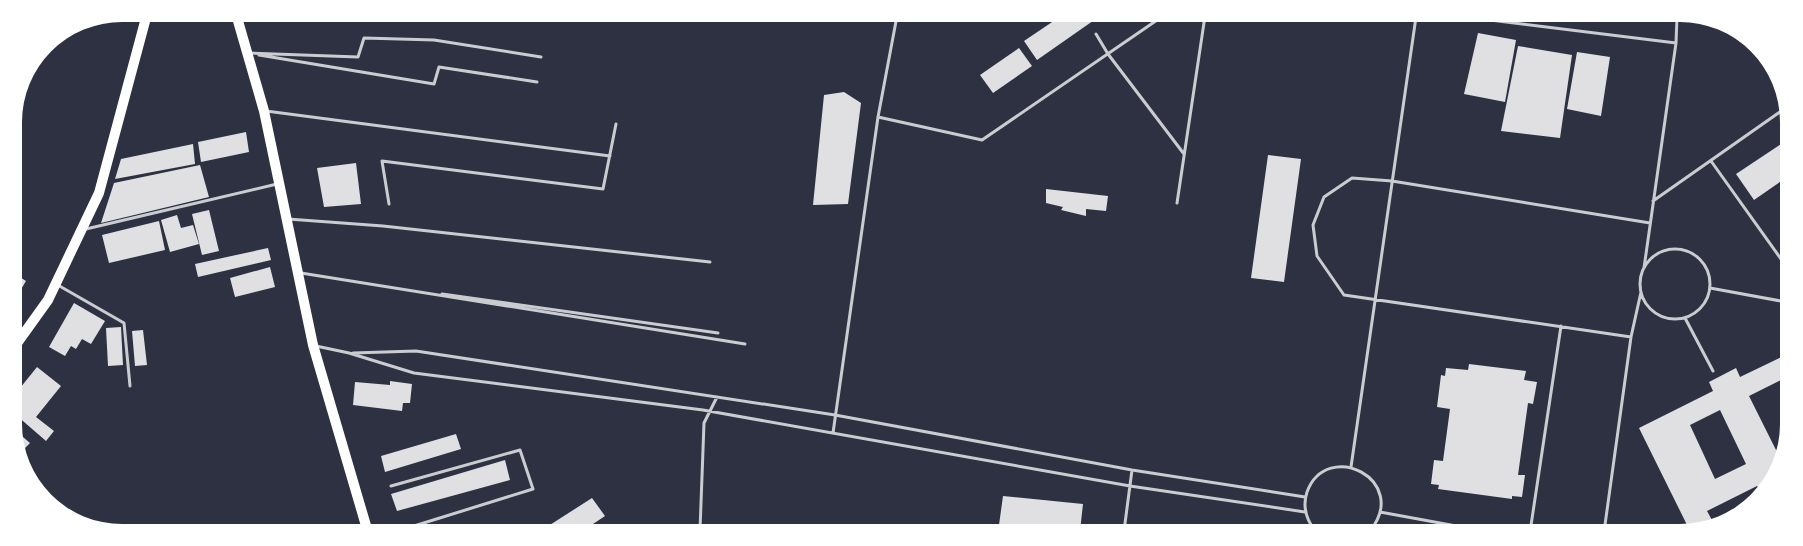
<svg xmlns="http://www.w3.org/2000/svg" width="1803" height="546" font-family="'DM Sans',sans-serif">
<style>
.building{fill:#e0e0e3;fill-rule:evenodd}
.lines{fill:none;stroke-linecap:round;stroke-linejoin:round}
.service{stroke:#caccd0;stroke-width:3}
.primary{stroke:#fff;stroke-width:10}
</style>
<rect width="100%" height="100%" fill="#2d3142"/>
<!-- building -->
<path class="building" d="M1061 16H1100L1037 60 1024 41Z
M1478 33 1516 40 1505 102 1464 94Z
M1518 46 1572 55 1560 138 1501 131Z
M1019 48 1032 66 993 93 980 75Z
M1577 52 1610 57 1601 116 1567 109Z
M844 92 861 103 848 204 813 205 824 95Z
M246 132 249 152 201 162 198 142Z
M1787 140V177L1754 200 1736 174Z
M193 144 195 164 115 179 121 159Z
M1268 155 1301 159 1284 282 1251 278Z
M356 163 361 204 324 207 317 168Z
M200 165 209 197 101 223 114 183Z
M1046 189 1108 196 1106 211 1086 209V216L1061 210 1063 207 1046 203Z
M209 210 219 251 202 255 192 214Z
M177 215 181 228 193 225 199 244 170 252 161 220Z
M159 221 165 250 109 263 102 235Z
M268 248 271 260 198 277 195 264Z
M270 267 275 287 235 297 230 278Z
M15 274 26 281 20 291 15 288Z
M74 303 105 321 91 344 82 339 76 349 71 346 65 356 49 347Z
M121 327 123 365 108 366 106 328Z
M143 330 147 365 135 366 132 331Z
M1786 355V390L1781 380 1749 396 1776 450 1786 446V451L1760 490 1757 486 1707 511 1713 522 1690 531 1639 428 1713 391 1709 382 1736 368 1740 377ZM1720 410 1746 464 1715 479 1690 425Z
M1469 364 1526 371 1524 380 1537 382 1533 404 1528 403 1518 475H1525L1522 497 1512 496V499L1438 489 1439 485 1431 484 1434 460 1443 461 1450 409 1437 407 1441 375 1445 376 1446 368 1468 370Z
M37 367 61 386 36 417 54 431 46 441 16 415V393Z
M390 381 412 384 410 403H403L402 411 353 405 355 382 390 385Z
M16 431 30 443 20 453 16 444Z
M456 434 461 449 385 472 381 456Z
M505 460 510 480 397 511 391 494Z
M1003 496 1083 504 1080 531H1049L999 525Z
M592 498 605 516 584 530H542Z"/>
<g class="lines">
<!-- service -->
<path class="service" d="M1466 17 1676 43
M1096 34 1108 54 1184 154
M249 53 358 57 364 38 434 40 541 57
M259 55 434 84 439 67 537 82
M266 111 610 156
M878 117 982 140 1163 16
M1711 161 1786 266
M1653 201 1787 107
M1177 203 1205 16
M389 204 382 161 603 189 616 124
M288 219 383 226 710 262
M86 229 277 184
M1640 284a35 35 0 1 1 70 0a35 35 0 1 1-70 0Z
M1644 268 1676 43 1677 17
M301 273 745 344
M56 284 124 323 130 386
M1710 288 1786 302
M442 294 718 333
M1685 318 1713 371
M1631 337 1344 295 1317 256 1313 225 1324 197 1352 178 1392 181 1650 223
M316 346 349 353 414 373 703 410 1130 486 1305 512
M353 353 416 351 835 415 1132 470 1305 497
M833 433 878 117 897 16
M1351 467 1416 17
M391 486 520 450 533 489 414 526 415 529
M1380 512 1489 532
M700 530 704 423 717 397
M1124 531 1132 470
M1315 531C1306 519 1302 507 1307 492 1327 438 1411 480 1370 531
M1530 532 1561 326
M1604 532 1631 337 1641 292"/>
<!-- primary -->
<path class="primary" d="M236 14 264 111 313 345 367 529
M15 346 48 300 99 193 147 14"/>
</g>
<!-- crop -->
<path d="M0 0H1803V546H0ZM122 22H1680A100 100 0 0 1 1780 122V424A100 100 0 0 1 1680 524H122A100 100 0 0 1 22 424V122A100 100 0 0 1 122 22Z" fill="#fff" fill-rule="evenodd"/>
</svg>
